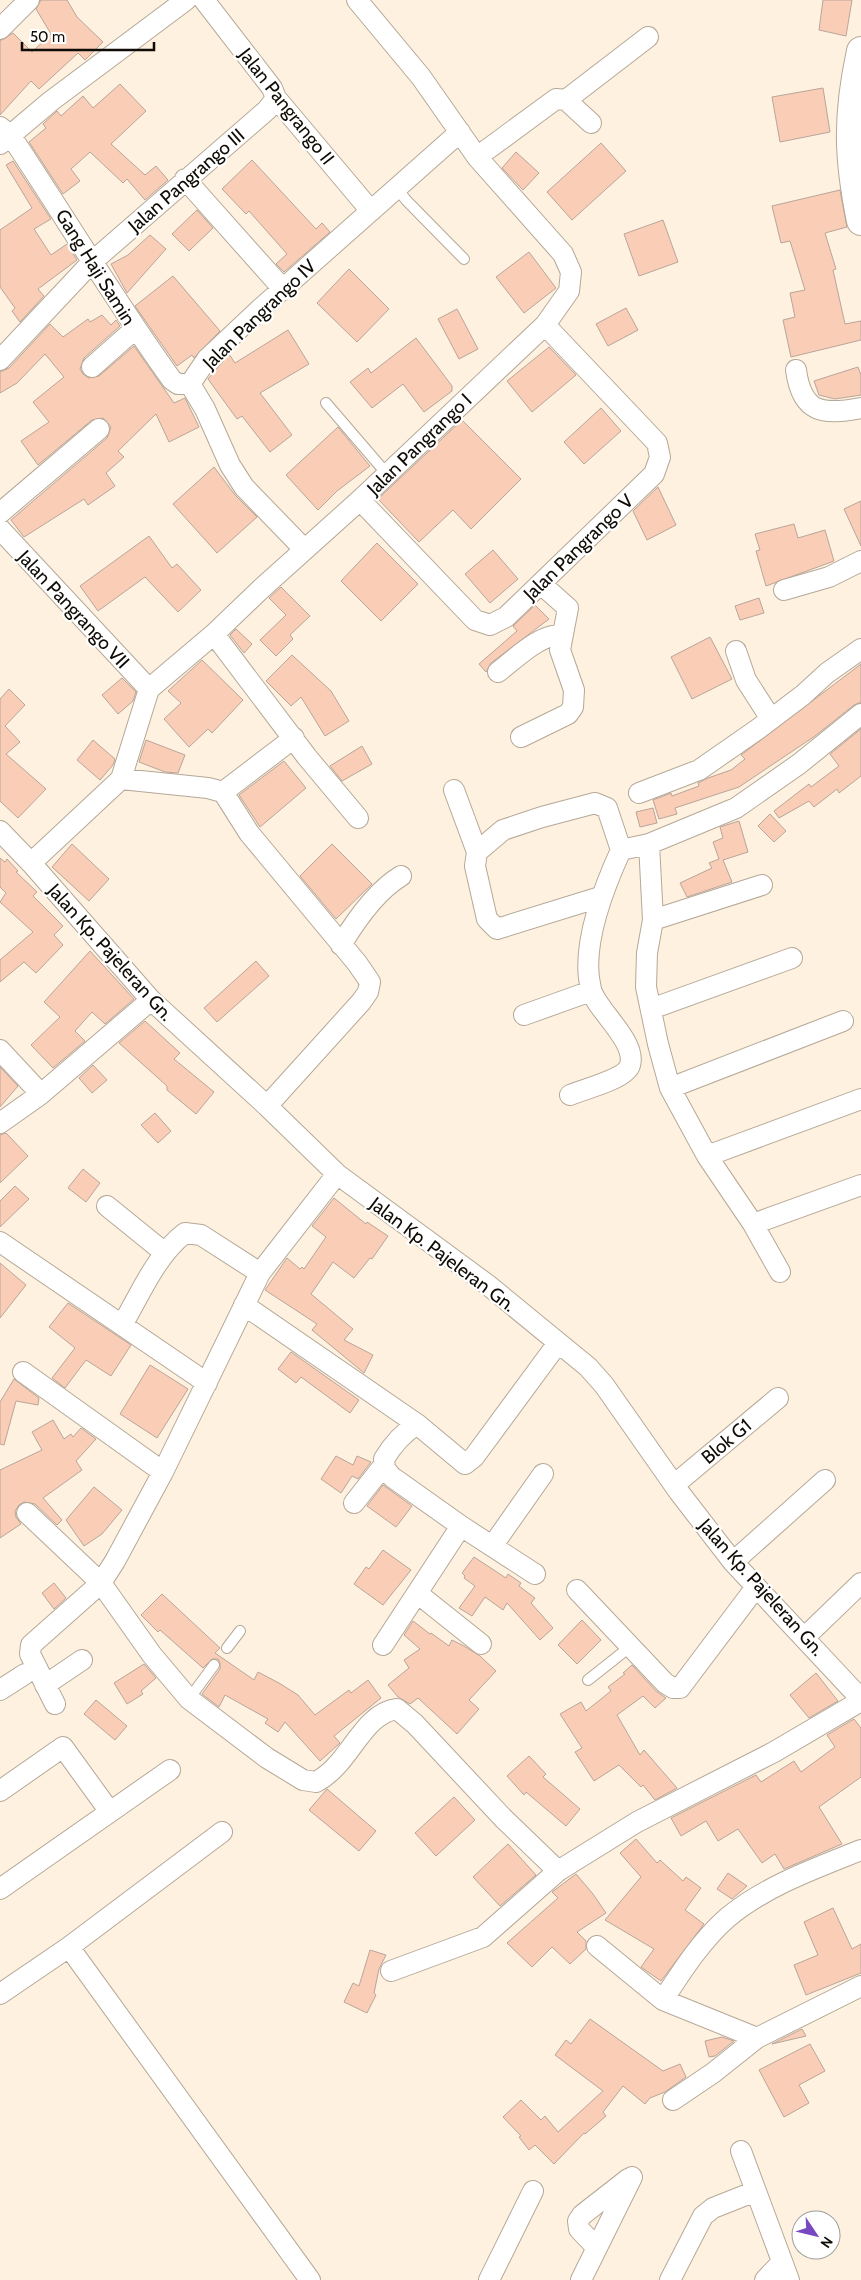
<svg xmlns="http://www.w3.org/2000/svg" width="861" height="2280" font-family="Cabin,sans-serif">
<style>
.building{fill:#facdb6;stroke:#b9a59a}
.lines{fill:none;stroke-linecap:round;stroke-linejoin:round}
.service-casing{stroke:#b5a897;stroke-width:12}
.minor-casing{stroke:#b5a897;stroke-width:22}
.secondary-casing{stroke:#b5a897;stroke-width:30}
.service{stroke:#fff;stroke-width:10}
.minor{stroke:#fff;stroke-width:20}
.secondary{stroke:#fff;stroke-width:28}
.labels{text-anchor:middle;stroke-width:4.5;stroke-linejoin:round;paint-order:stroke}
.street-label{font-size:19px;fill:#0f0b05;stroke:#fff}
</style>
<rect width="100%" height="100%" fill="#fff1df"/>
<!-- building -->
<path class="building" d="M41 0H67L77 17 103 42 85 60 78 53 39 89 31 81 0 115V41L13 33 32 52 51 34 36 9Z
M823 0H852L846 36 819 30Z
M120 84 146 111 111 144 145 175 156 166 168 180 145 200 127 179 123 183 90 152 71 169 80 181 63 194 29 142 46 128 43 124 57 111 61 116 83 96 93 108Z
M823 88 830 132 780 142 772 97Z
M601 143 626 171 572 220 547 192Z
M516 152 539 173 523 190 502 168Z
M252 160 316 229 322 223 330 232 284 272 276 264 287 254 249 211 246 214 222 189Z
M13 161 51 219 34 229 51 255 67 244 77 260 38 289 44 296 20 322 12 311 15 308 0 287V230L32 208 6 165Z
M840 190 847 227 825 233 836 269 833 270 845 324 861 321V340L791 357 783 320 795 317 790 293 805 290 790 241 781 243 772 206Z
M197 210 213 228 189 251 172 234Z
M663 220 678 262 639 276 624 234Z
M150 235 166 249 127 293 111 264 128 255Z
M529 252 556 288 524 313 496 277Z
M349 269 389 309 357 342 317 303Z
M173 276 220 331 194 358 192 355 177 366 135 306Z
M626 308 638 330 608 346 596 324Z
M457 309 478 349 459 359 438 319Z
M102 315 111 325 116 320 120 326 84 358 80 369 83 374 89 378 99 376 134 346 174 403 185 398 199 427 169 442 156 414 118 451 124 457 106 473 115 486 88 505 84 499 24 537 11 520 107 438 111 427 103 418 92 420 38 465 21 441 49 422 33 402 64 377 45 354 17 383 0 393V372L9 368 50 324 63 337 88 319 90 322Z
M288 330 309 364 260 393 292 435 270 452 242 416 237 419 208 379 229 354 235 363Z
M416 338 452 386V391L424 412 403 384 372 408 350 382 368 368 371 373Z
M549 347 576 375 532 412 507 381Z
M858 367 861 375V395L835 399 819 395 814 381Z
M601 408 621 431 584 464 564 442Z
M462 420 521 479 471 529 453 510 419 542 378 499Z
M338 427 370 466 337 491 318 510 286 475Z
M214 467 235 495 257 517 217 553 173 504Z
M658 487 676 525 647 540 633 511Z
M861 501V546L844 509Z
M794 524 798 538 825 530 834 561 766 586 756 551 760 550 755 534Z
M149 536 172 568 177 564 201 590 178 612 145 577 98 611 80 586Z
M377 543 418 584 381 621 341 581Z
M493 550 518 579 490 603 465 574Z
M281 587 310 616 290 635 293 639 276 656 260 640 286 615 269 598Z
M759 598 764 613 740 620 735 606Z
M535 605 549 619 491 663 486 672 479 664 517 631 513 626Z
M236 629 252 644 244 653 230 635Z
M710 637 732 679 692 699 671 657Z
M292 655 331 691 349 721 325 736 301 697 291 706 266 681Z
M202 660 243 700 212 733 208 729 189 747 164 719 181 703 168 691Z
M861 664V702L854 705 815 736 739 787 675 808 677 814 659 819 653 800 671 793 672 796 699 786 698 783 708 778 731 770 745 759 741 755Z
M122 678 136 692 133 701 118 714 102 695Z
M9 689 25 705 5 726 20 742 6 754 46 789 18 818 0 801V699Z
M861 729V776L839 793 837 789 814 807 809 801 779 818 774 811 809 784 811 787 839 766 830 754Z
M93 740 115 759 113 765 100 780 77 760Z
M146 740 185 755 178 773 165 772 139 762Z
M362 746 372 764 342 781 330 766Z
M284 761 306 788 260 827 239 795Z
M653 808 657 823 640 827 636 812Z
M770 814 786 831 774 842 758 826Z
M739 821 748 852 723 860 732 882 687 897 680 883 712 868 709 863 719 859 713 842 723 838 720 827Z
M72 844 109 879 89 901 52 867Z
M332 844 372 884 336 919 300 876Z
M0 858 5 862 7 859 18 871 16 872 37 892 33 896 63 926 54 935 63 945 36 973 24 962 0 982V960L33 932 0 902 6 893 0 887Z
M90 951 134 999 105 1024 92 1012 75 1031 85 1041 53 1068 31 1045 60 1017 44 1002Z
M256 961 269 976 217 1022 204 1008Z
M145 1021 180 1053 174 1059 214 1092 196 1114 167 1090V1086L119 1043Z
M93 1065 107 1080 92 1093 79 1078Z
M0 1067 18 1086 0 1107Z
M155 1113 171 1131 158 1143 141 1125Z
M6 1133 28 1156 0 1183V1135Z
M83 1169 100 1183 86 1202 68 1188Z
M15 1186 29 1199 0 1227V1201Z
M334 1198 366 1224 367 1222 388 1236 372 1259 370 1258 354 1278 333 1262 311 1294 353 1329 344 1340 373 1355 364 1373 312 1330 317 1324 265 1290 287 1258 300 1269 302 1267 304 1269 326 1237 312 1226Z
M0 1263 26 1285 0 1318Z
M68 1303 131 1345 111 1376 86 1360 65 1388 52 1378 75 1348 49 1327Z
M291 1352 359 1400 350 1413 301 1377 296 1383 278 1369Z
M150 1365 188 1389 157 1438 120 1414Z
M14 1379 39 1398 38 1405 16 1401 4 1445 0 1444V1402Z
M53 1420 64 1439 71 1434 73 1437 81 1428 96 1439 76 1461 82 1470 43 1498 62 1520 57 1525 35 1504 24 1502 19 1505 15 1511 16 1517 21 1524 0 1538V1470L42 1450 32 1432Z
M336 1456 353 1465 357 1456 371 1462 358 1479 352 1476 341 1493 321 1479Z
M383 1485 412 1506 396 1527 367 1506Z
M94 1487 122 1510 102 1534 84 1546 66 1520Z
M383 1550 411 1570 383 1605 354 1584 366 1567 369 1569Z
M474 1557 506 1578 508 1574 521 1583 519 1586 535 1598 531 1603 553 1628 540 1640 507 1603 503 1610 485 1597 472 1616 459 1608 475 1586 464 1578 465 1576 462 1573Z
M54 1583 66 1598 54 1609 42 1593Z
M162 1594 220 1648 215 1653 254 1680 258 1672 279 1683 298 1695 315 1715 349 1690 351 1693 368 1680 381 1698 334 1736 340 1743 320 1761 285 1722 278 1732 265 1723 268 1719 225 1695 219 1707 202 1694 220 1669V1663L218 1659H212L203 1668 160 1630 158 1632 141 1615Z
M582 1620 601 1640 577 1664 558 1645Z
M413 1621 430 1634 431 1633 449 1646 452 1640 464 1646 480 1656 496 1671 469 1700 479 1709 457 1734 418 1698 410 1704 398 1697 388 1685 409 1668 404 1660 420 1649 404 1635Z
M144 1664 156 1678 141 1691 143 1694 127 1704 114 1683Z
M632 1665 656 1691 666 1698 655 1708 643 1696 617 1715 640 1755 644 1750 677 1788 655 1800 643 1785 641 1787 619 1765 594 1781 575 1752 582 1748 560 1714 581 1702 586 1711 611 1691 608 1687 625 1674 623 1673Z
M816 1673 838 1701 809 1718 790 1695Z
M96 1700 127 1726 115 1740 84 1714Z
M854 1719 861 1728V1777L819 1807 842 1844 784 1869 775 1854 762 1863 738 1829 718 1841 706 1821 681 1836 671 1818 756 1775 761 1782 794 1761 801 1772 835 1747 827 1735Z
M529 1756 546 1774 543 1777 580 1809 566 1826 526 1792 524 1795 507 1776Z
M327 1789 376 1831 359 1851 309 1810Z
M454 1797 475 1820 436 1856 415 1833Z
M636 1839 657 1863 660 1860 683 1881 686 1877 701 1888 685 1910 704 1924 661 1981 641 1967 654 1949 605 1920 641 1877 620 1853Z
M508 1844 536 1875 500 1906 473 1877Z
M728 1873 747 1886 732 1899 717 1889Z
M576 1874 593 1894 606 1913 577 1932 586 1941V1949L570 1964 552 1947 532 1967 507 1943 558 1898 552 1892Z
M833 1908 852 1949 861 1944V1973L806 1995 794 1965 818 1955 804 1922Z
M370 1950 386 1955 379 1969 374 1993 376 1995 367 2013 344 2002 353 1983 359 1986Z
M590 2019 663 2071 680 2064 686 2077 665 2092 650 2098 645 2104 623 2086 603 2112 606 2116 585 2134 584 2133 554 2164 535 2145 529 2150 519 2137 521 2136 503 2117 521 2100 541 2120 545 2116 558 2132 603 2091 555 2055 566 2040 571 2044Z
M802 2029 806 2036 772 2044Z
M722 2037 734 2041 715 2056 709 2057 705 2041Z
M810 2044 825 2071 799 2085 809 2103 784 2117 759 2070Z"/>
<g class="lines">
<defs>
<path id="service" d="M397 188 406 200 464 259
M326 403 387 474
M227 1648 240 1631
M588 1680 631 1646
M189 1699 214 1665"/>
<path id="minor" d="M204 0 272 88 276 98 371 211
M0 29 29 0
M566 100 648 37
M0 127 11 136C65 217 115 301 172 380L178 384H190
M0 144 51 101 186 0
M477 157 556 99 566 100 591 123
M185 179 283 289
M0 360 93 261 267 110 276 98
M92 367 135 329
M796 370C802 414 823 415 861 408
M190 384 207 359 259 310 460 132
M190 384 205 409 230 465 244 487 304 549
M360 500 475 620 490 625 506 617 654 474 660 457 657 443 545 325
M0 513 99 429
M0 529 149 689
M784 590 829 577 861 561
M214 634 307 757 358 818
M736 651 746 680 771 719
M498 672C514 660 543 631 562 636
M521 737 568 714 573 707 574 690 560 650 568 608 541 584
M121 779 208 788 223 792 249 833 357 963 370 982 368 992 361 1002 267 1106
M454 790 477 852 475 866 487 919 497 929 600 897
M223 792 294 738
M639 793 699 770 758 729 803 695 827 673 861 649
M0 831 31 863 151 1000 267 1106 337 1174 488 1285 588 1367 604 1385 679 1492 733 1562 861 1699
M649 844 653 920 647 953 646 987 658 1044 670 1088 707 1156 753 1224 780 1272
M477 852 503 830 542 817 595 803 607 808 621 850
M31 863 121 779 149 689 214 634 262 588 360 500 545 325 569 291 571 272 563 254 477 157 421 77 357 0
M653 920 762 885
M341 945C356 920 376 891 401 876
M651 1009 792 958
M524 1015 591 991
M0 1050 41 1094
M670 1088 843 1021
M570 1095C584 1089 626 1079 630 1065 637 1041 596 1010 591 989 580 947 604 887 621 850L649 844 736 808 799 764 861 714
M0 1123 41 1094 151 1000
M707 1156 861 1099
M107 1206 165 1253
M753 1224 861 1185
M0 1242 207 1383
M244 1305 417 1424 465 1464 474 1457 558 1343
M122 1325C140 1295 156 1255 185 1233L201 1235 260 1273
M23 1372 163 1472
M674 1485 778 1398
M354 1503 384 1465
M27 1513 101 1583 152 1655 189 1699 267 1758 303 1780 316 1782C351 1764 361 1714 397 1709L415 1724 503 1818 558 1871
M461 1526 535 1574
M493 1545 543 1474
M733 1562 825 1480
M577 1590 665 1683 673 1688H680L756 1587
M417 1593 481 1644
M805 1637 861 1583
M383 1645 461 1526 392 1477 385 1469 384 1459C393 1444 403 1433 417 1424
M45 1685 82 1660
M0 1690 25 1674
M55 1704 30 1654 31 1645 101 1583 115 1561 163 1472 260 1273 337 1174
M0 1791 63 1747 110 1812
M0 1889 170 1770
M597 1946 663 2000 757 2038
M69 1947 222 1832
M391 1971 483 1937 558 1871 637 1822 774 1752 861 1701
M0 1994 69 1947 310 2280
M663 2000C682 1971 701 1941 727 1918 765 1886 816 1868 861 1850
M673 2100 713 2073 757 2038 861 1986
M741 2151 789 2280
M597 2248 579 2229 578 2221 582 2215 628 2179
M489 2280 533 2191
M581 2280 632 2177
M670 2280 703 2216 713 2208 756 2191
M765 2280 782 2262"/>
<path id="secondary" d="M861 51C847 116 848 157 861 221"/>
</defs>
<!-- service casing -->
<use href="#service" class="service-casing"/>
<!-- minor casing -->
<use href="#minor" class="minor-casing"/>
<!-- secondary casing -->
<use href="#secondary" class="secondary-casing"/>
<!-- service -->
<use href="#service" class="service"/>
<!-- minor -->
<use href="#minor" class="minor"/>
<!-- secondary -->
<use href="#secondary" class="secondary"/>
</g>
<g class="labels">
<!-- street labels -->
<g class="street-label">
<text transform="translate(287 106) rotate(52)" y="7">Jalan Pangrango II</text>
<text transform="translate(186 180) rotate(-41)" y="7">Jalan Pangrango III</text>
<text transform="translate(96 267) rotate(58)" y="7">Gang Haji Samin</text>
<text transform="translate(259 314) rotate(-44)" y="7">Jalan Pangrango IV</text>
<text transform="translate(419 444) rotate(-44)" y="7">Jalan Pangrango I</text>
<text transform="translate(578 547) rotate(-44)" y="7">Jalan Pangrango V</text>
<text transform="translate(74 609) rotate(47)" y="7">Jalan Pangrango VII</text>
<text transform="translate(111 952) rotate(48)" y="7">Jalan Kp. Pajeleran Gn.</text>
<text transform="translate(443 1254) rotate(37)" y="7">Jalan Kp. Pajeleran Gn.</text>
<text transform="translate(726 1441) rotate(-40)" y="7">Blok G1</text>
<text transform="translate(762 1587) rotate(48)" y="7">Jalan Kp. Pajeleran Gn.</text>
</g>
</g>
<!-- north arrow -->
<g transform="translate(816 2235) rotate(125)"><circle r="24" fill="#ffffff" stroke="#9f9d9b"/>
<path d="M0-4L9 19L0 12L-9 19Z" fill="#7748c0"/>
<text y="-8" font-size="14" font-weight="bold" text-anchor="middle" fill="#0f0b05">N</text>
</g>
<!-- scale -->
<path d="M22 42v8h132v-8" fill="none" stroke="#0f0b05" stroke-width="2.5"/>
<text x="30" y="42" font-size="15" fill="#0f0b05" stroke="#ffffff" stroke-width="4" paint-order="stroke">50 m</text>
</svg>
